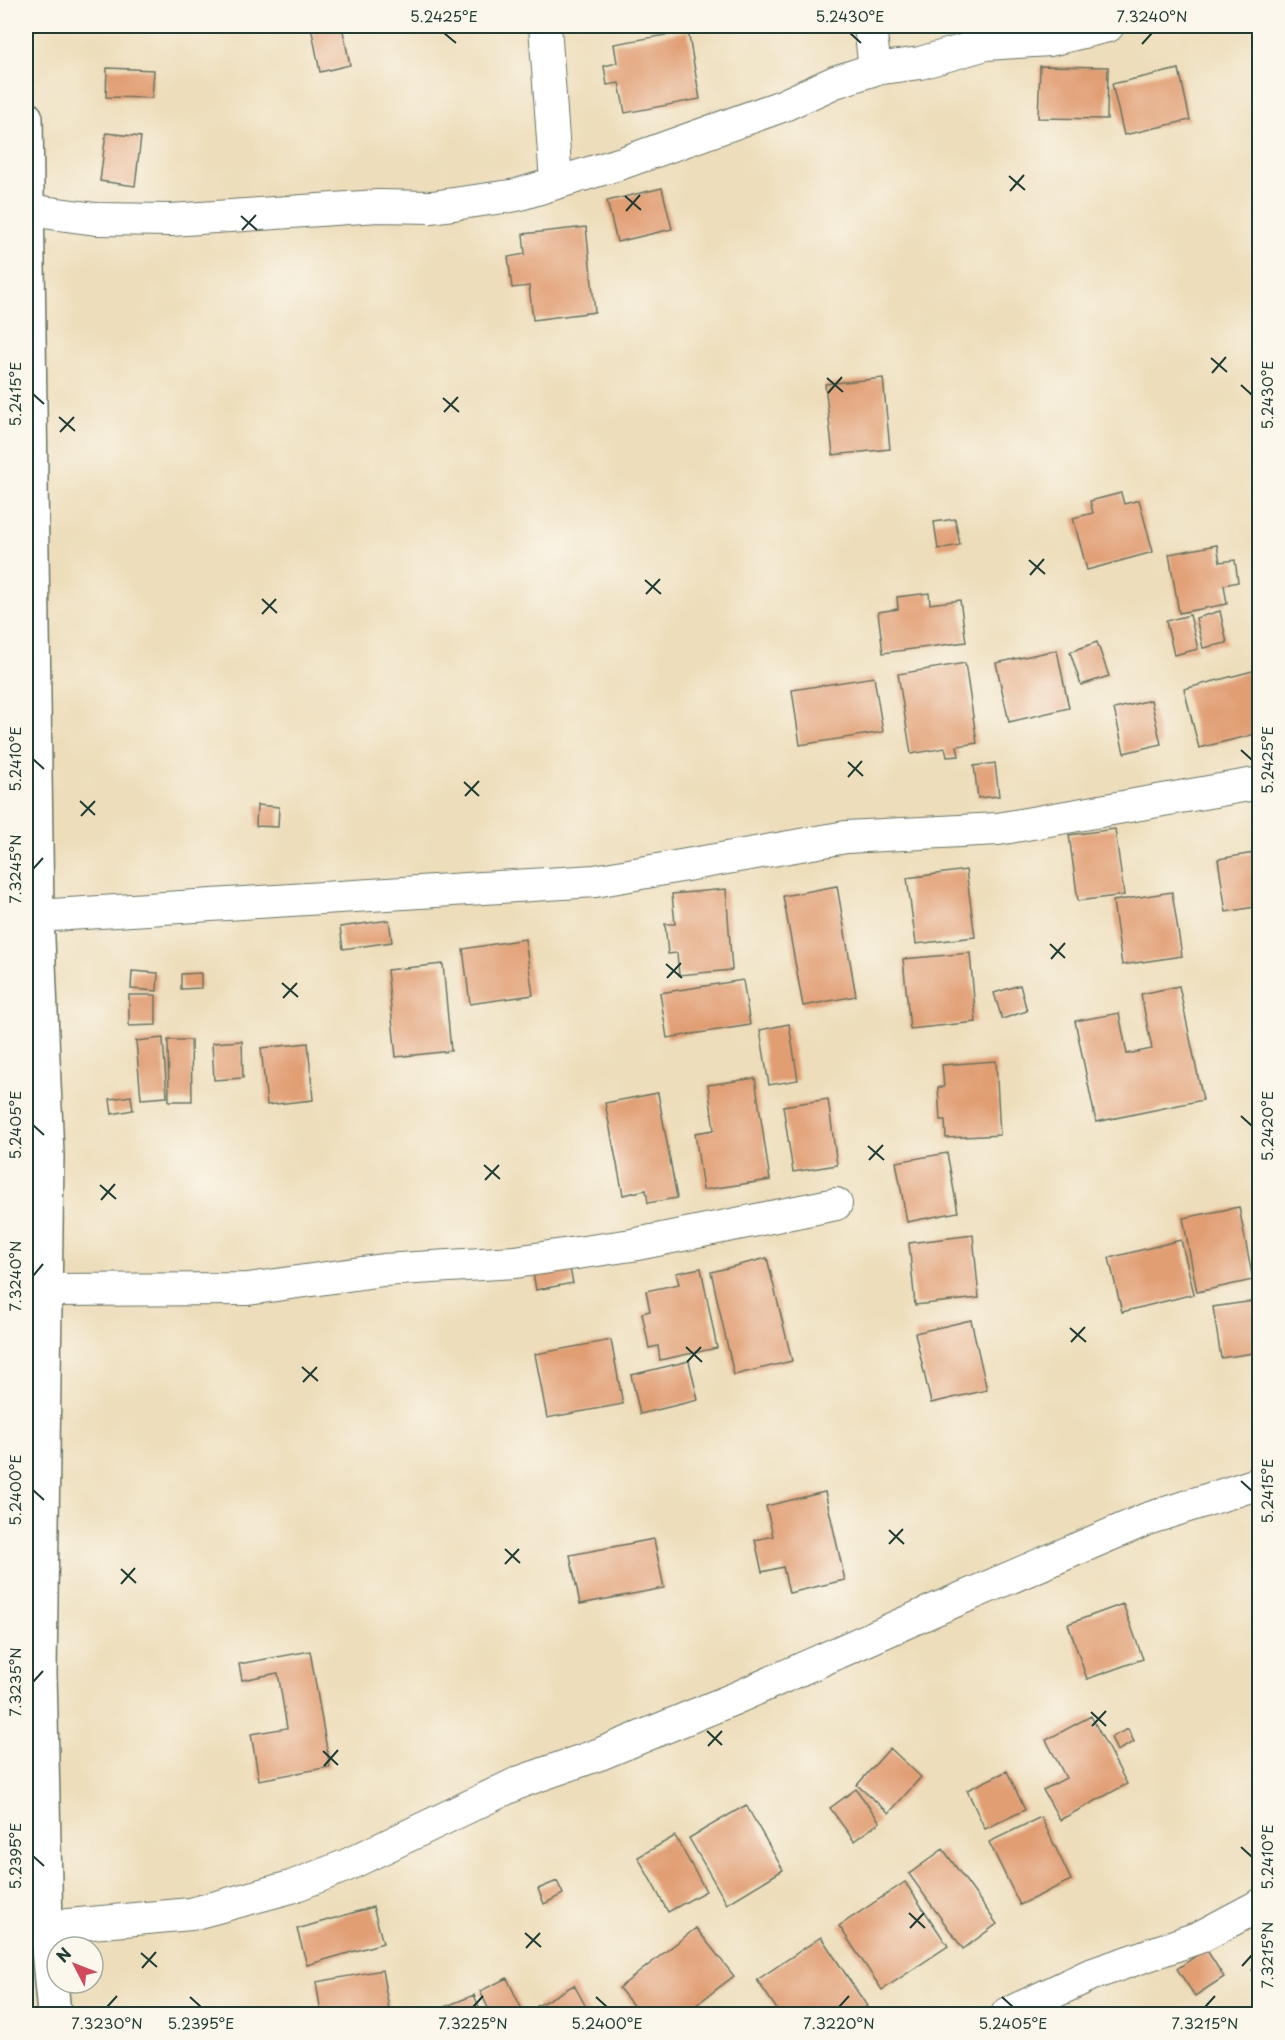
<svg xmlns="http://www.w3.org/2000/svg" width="1285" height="2040" font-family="'Playpen Sans',sans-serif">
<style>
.building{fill:#e19e73}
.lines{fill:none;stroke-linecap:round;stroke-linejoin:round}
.minor-casing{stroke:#677563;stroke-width:34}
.primary-casing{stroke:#677563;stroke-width:36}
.minor{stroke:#fff;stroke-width:32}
.primary{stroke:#fff;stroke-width:33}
.ticks{fill:none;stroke:#1f3d34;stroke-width:2}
.neatline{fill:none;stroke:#1f3d34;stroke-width:2}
.ticks-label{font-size:15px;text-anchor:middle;fill:#1f3d34}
</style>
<rect width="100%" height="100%" fill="#fbf7ec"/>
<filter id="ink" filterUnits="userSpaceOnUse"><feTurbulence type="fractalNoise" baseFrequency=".0167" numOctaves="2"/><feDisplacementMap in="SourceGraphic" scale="12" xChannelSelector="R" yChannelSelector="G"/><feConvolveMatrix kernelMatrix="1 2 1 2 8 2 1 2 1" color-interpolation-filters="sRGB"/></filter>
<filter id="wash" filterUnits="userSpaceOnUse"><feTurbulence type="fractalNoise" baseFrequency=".008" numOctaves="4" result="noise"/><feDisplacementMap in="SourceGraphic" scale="24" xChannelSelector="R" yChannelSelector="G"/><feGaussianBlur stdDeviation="1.35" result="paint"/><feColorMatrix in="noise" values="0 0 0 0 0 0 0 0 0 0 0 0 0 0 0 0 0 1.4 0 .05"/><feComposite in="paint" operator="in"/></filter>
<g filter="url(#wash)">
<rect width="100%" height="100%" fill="#edddba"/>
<g id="blocks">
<!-- building -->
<path class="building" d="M320 26H342L350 65 320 72 311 27Z
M688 31 700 99 625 113 619 83 607 85 604 66 617 63 614 44Z
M1040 66 1108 67 1107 119 1038 118Z
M107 68 154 70 152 98 106 97Z
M1179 69 1190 120 1124 135 1112 84Z
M106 133 141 137 135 186 100 181Z
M662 188 672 229 617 242 607 201Z
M586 227 595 312 533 320 529 286 512 288 508 257 525 254 523 234Z
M883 378 890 449 833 455 825 384Z
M1121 493 1124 504 1139 500 1153 552 1087 570 1073 518 1093 513 1090 501Z
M955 519 960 545 938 549 934 522Z
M1217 545 1220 562 1235 560 1238 582 1224 585 1227 604 1179 613 1169 554Z
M929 593 930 604 960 600 966 642 883 653 878 612 898 609 897 597Z
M1220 611 1227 643 1203 648 1196 618Z
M1190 615 1198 649 1174 655 1166 621Z
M1097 642 1109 676 1081 685 1070 652Z
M1057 650 1069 708 1009 722 996 663Z
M965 663 977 743 957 746 959 756 947 757 945 748 911 754 898 674Z
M1260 669V733L1199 748 1184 689Z
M874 677 883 732 800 745 792 690Z
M1151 700 1161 744 1124 753 1114 709Z
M995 763 999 796 978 798 974 766Z
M257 805 279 807 278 827 256 826Z
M1115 829 1124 895 1078 901 1069 835Z
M1260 852V906L1226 912 1218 859Z
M966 870 975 937 916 944 907 878Z
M837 886 856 996 803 1006 783 896Z
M726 889 732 970 679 975 677 953 668 954 665 924H675L672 894Z
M1172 892 1182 956 1122 965 1113 901Z
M389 920 392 942 343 949 340 927Z
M525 939 533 995 470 1004 463 949Z
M970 953 976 1022 910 1029 903 959Z
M443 964 451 1051 396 1057 387 970Z
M132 971 158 973 157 991 131 989Z
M201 973V988L181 989V974Z
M743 980 750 1025 667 1038 660 993Z
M1020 985 1027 1011 1002 1019 994 993Z
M1179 986 1203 1100 1096 1122 1075 1021 1119 1013 1127 1054 1152 1049 1141 994Z
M129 995H156V1025L129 1026Z
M789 1024 798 1080 769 1085 760 1030Z
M163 1038 167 1097 141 1099 136 1041Z
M168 1040H191L192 1101H169Z
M242 1041 243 1078 214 1080 212 1043Z
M308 1043 313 1100 267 1105 261 1048Z
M996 1061 1000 1135 946 1138 945 1120H940L938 1087H944L942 1065Z
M755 1078 770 1180 703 1190 695 1133 714 1130 708 1085Z
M658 1093 677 1198 648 1203 646 1190 623 1195 605 1103Z
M131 1096 133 1110 112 1114 110 1099Z
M828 1099 837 1165 793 1172 783 1106Z
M947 1153 958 1212 907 1222 896 1162Z
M1239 1207 1253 1280 1197 1292 1183 1218Z
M973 1235 979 1298 915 1305 909 1243Z
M1181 1240 1194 1294 1122 1312 1109 1258Z
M767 1258 792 1361 734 1375 711 1272Z
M568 1260 573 1283 536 1290 532 1267Z
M701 1268 717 1348 660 1360 658 1346 649 1348 642 1313 650 1311 646 1291 679 1284 676 1273Z
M1260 1300V1352L1221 1358 1213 1307Z
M971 1320 987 1390 931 1403 915 1333Z
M611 1340 623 1404 547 1418 535 1354Z
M689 1361 698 1400 640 1414 631 1375Z
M825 1492 845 1580 789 1593 783 1567 762 1572 755 1540 773 1536 766 1506Z
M654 1539 664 1588 580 1604 570 1555Z
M1123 1604 1143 1659 1087 1679 1068 1624Z
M310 1651 330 1767 259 1780 251 1734 287 1728 278 1673 242 1680 239 1664Z
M1091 1716 1127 1784 1060 1820 1043 1790 1066 1778 1046 1740Z
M1128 1729 1134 1742 1117 1751 1111 1737Z
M890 1748 921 1777 889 1813 857 1785Z
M1007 1771 1025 1810 985 1829 967 1790Z
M856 1789 880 1822 854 1841 830 1808Z
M746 1805 783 1870 727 1904 689 1838Z
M1041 1817 1071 1880 1020 1905 989 1842Z
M675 1836 706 1891 668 1912 638 1857Z
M943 1849 997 1924 963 1949 909 1874Z
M557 1881 563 1894 544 1904 538 1889Z
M905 1882 948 1946 882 1990 839 1926Z
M373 1907 383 1943 307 1965 297 1929Z
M696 1928 734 1976 684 2014H640L619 1988Z
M821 1937 867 2006 855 2014H780L757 1980Z
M1206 1949 1224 1977 1195 1996 1177 1969Z
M1260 1963V1979L1252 1970Z
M382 1970 390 2014H330L329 2011 321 2013 316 1982Z
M507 1978 524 2014H491L480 1991Z
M574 1985 590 2014H541L537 2006Z
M474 1995 482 2014H427Z"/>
</g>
</g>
<g filter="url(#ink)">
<use href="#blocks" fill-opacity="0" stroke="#677563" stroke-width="1.5"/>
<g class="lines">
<defs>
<path id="minor" d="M545 26 556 182
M870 26 875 69
M28 210 96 219 171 220 378 206 432 207 517 195 622 163 782 106 835 82 875 69 920 63 986 44 1050 40 1108 26
M37 916 595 881 846 837 998 829 1260 783
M45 1290 248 1289 383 1270 515 1262 632 1245 836 1204
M46 1927 191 1914 291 1887 345 1866 520 1782 600 1754 736 1698 934 1610 1147 1519 1260 1483
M1007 2014 1090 1975 1200 1937 1260 1905"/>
<path id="primary" d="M26 118 37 916 47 1155 40 1674 46 1927 54 2014"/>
</defs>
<!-- minor casing -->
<use href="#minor" class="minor-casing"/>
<!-- primary casing -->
<use href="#primary" class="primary-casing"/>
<!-- minor -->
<use href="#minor" class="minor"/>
<!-- primary -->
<use href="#primary" class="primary"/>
</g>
</g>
<!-- ticks -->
<path class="ticks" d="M444 33 456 43M850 33 861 43M1142 44 1152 33M1009 176 1025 190M1010 191 1024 175M625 196 641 210M626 211 640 195M241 216 257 230M242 230 256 215M1211 358 1227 372M1212 373 1226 357M827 378 843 392M1241 385 1252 395M828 393 842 377M33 394 44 404M443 398 459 412M444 412 458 397M59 417 75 431M60 432 74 417M1029 560 1045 574M1030 575 1044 559M645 580 661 594M646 594 660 579M262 599 277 613M262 614 276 599M1241 750 1252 760M33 759 44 769M848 762 863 776M848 777 862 761M464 782 479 796M465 796 479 781M80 801 95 815M81 816 95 801M33 869 43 858M1050 944 1065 958M1051 959 1065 943M666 964 682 978M667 978 681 963M282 983 298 997M283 998 297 983M1241 1116 1252 1126M33 1125 44 1135M868 1146 884 1160M869 1160 883 1145M484 1165 500 1179M485 1180 499 1165M100 1185 116 1199M101 1200 115 1184M33 1276 43 1264M1070 1328 1086 1342M1071 1342 1085 1327M686 1347 702 1362M687 1362 701 1347M302 1367 318 1381M303 1382 317 1367M1241 1481 1252 1491M33 1490 44 1500M889 1530 904 1544M889 1544 903 1529M505 1549 520 1563M505 1564 519 1549M121 1569 136 1583M121 1584 135 1568M33 1682 43 1671M1091 1712 1106 1726M1092 1726 1106 1711M707 1731 722 1745M708 1746 722 1731M323 1751 338 1765M324 1766 338 1750M1241 1847 1252 1857M33 1856 44 1866M909 1913 925 1928M910 1928 924 1913M525 1933 541 1947M526 1948 540 1933M141 1953 157 1967M1242 1966 1252 1955M142 1968 156 1952M190 1997 201 2007M596 1997 607 2007M1002 1997 1013 2007M107 2007 117 1996M473 2007 483 1996M839 2007 849 1996M1205 2007 1215 1996"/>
<!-- margin -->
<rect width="1285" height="2040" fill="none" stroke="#fbf7ec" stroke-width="66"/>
<!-- north arrow -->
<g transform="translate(75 1965) rotate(312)"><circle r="28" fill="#fbf7ec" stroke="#a3ada2" stroke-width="1.5"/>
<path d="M0-4.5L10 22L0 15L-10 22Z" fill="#d1495b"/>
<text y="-9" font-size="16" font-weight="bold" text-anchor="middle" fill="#1f3d34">N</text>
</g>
<rect x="33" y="33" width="1219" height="1974" class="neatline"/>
<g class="ticks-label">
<text x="444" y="22">5.2425°E</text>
<text x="850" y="22">5.2430°E</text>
<text x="1152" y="22">7.3240°N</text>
<text transform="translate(16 394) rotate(-90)" y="5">5.2415°E</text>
<text transform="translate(1268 395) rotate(-90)" y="5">5.2430°E</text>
<text transform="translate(16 759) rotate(-90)" y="5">5.2410°E</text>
<text transform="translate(1268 760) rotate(-90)" y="5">5.2425°E</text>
<text transform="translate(16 869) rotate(-90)" y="5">7.3245°N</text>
<text transform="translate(16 1125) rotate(-90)" y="5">5.2405°E</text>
<text transform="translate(1268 1126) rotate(-90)" y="5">5.2420°E</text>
<text transform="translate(16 1276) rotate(-90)" y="5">7.3240°N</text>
<text transform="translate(16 1490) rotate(-90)" y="5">5.2400°E</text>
<text transform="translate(1268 1491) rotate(-90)" y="5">5.2415°E</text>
<text transform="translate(16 1682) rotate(-90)" y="5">7.3235°N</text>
<text transform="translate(16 1856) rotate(-90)" y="5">5.2395°E</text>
<text transform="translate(1268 1857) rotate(-90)" y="5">5.2410°E</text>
<text transform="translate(1268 1955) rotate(-90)" y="5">7.3215°N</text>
<text x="107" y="2029">7.3230°N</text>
<text x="201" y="2029">5.2395°E</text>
<text x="473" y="2029">7.3225°N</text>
<text x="607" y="2029">5.2400°E</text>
<text x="839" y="2029">7.3220°N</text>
<text x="1013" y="2029">5.2405°E</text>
<text x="1205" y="2029">7.3215°N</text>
</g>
</svg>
